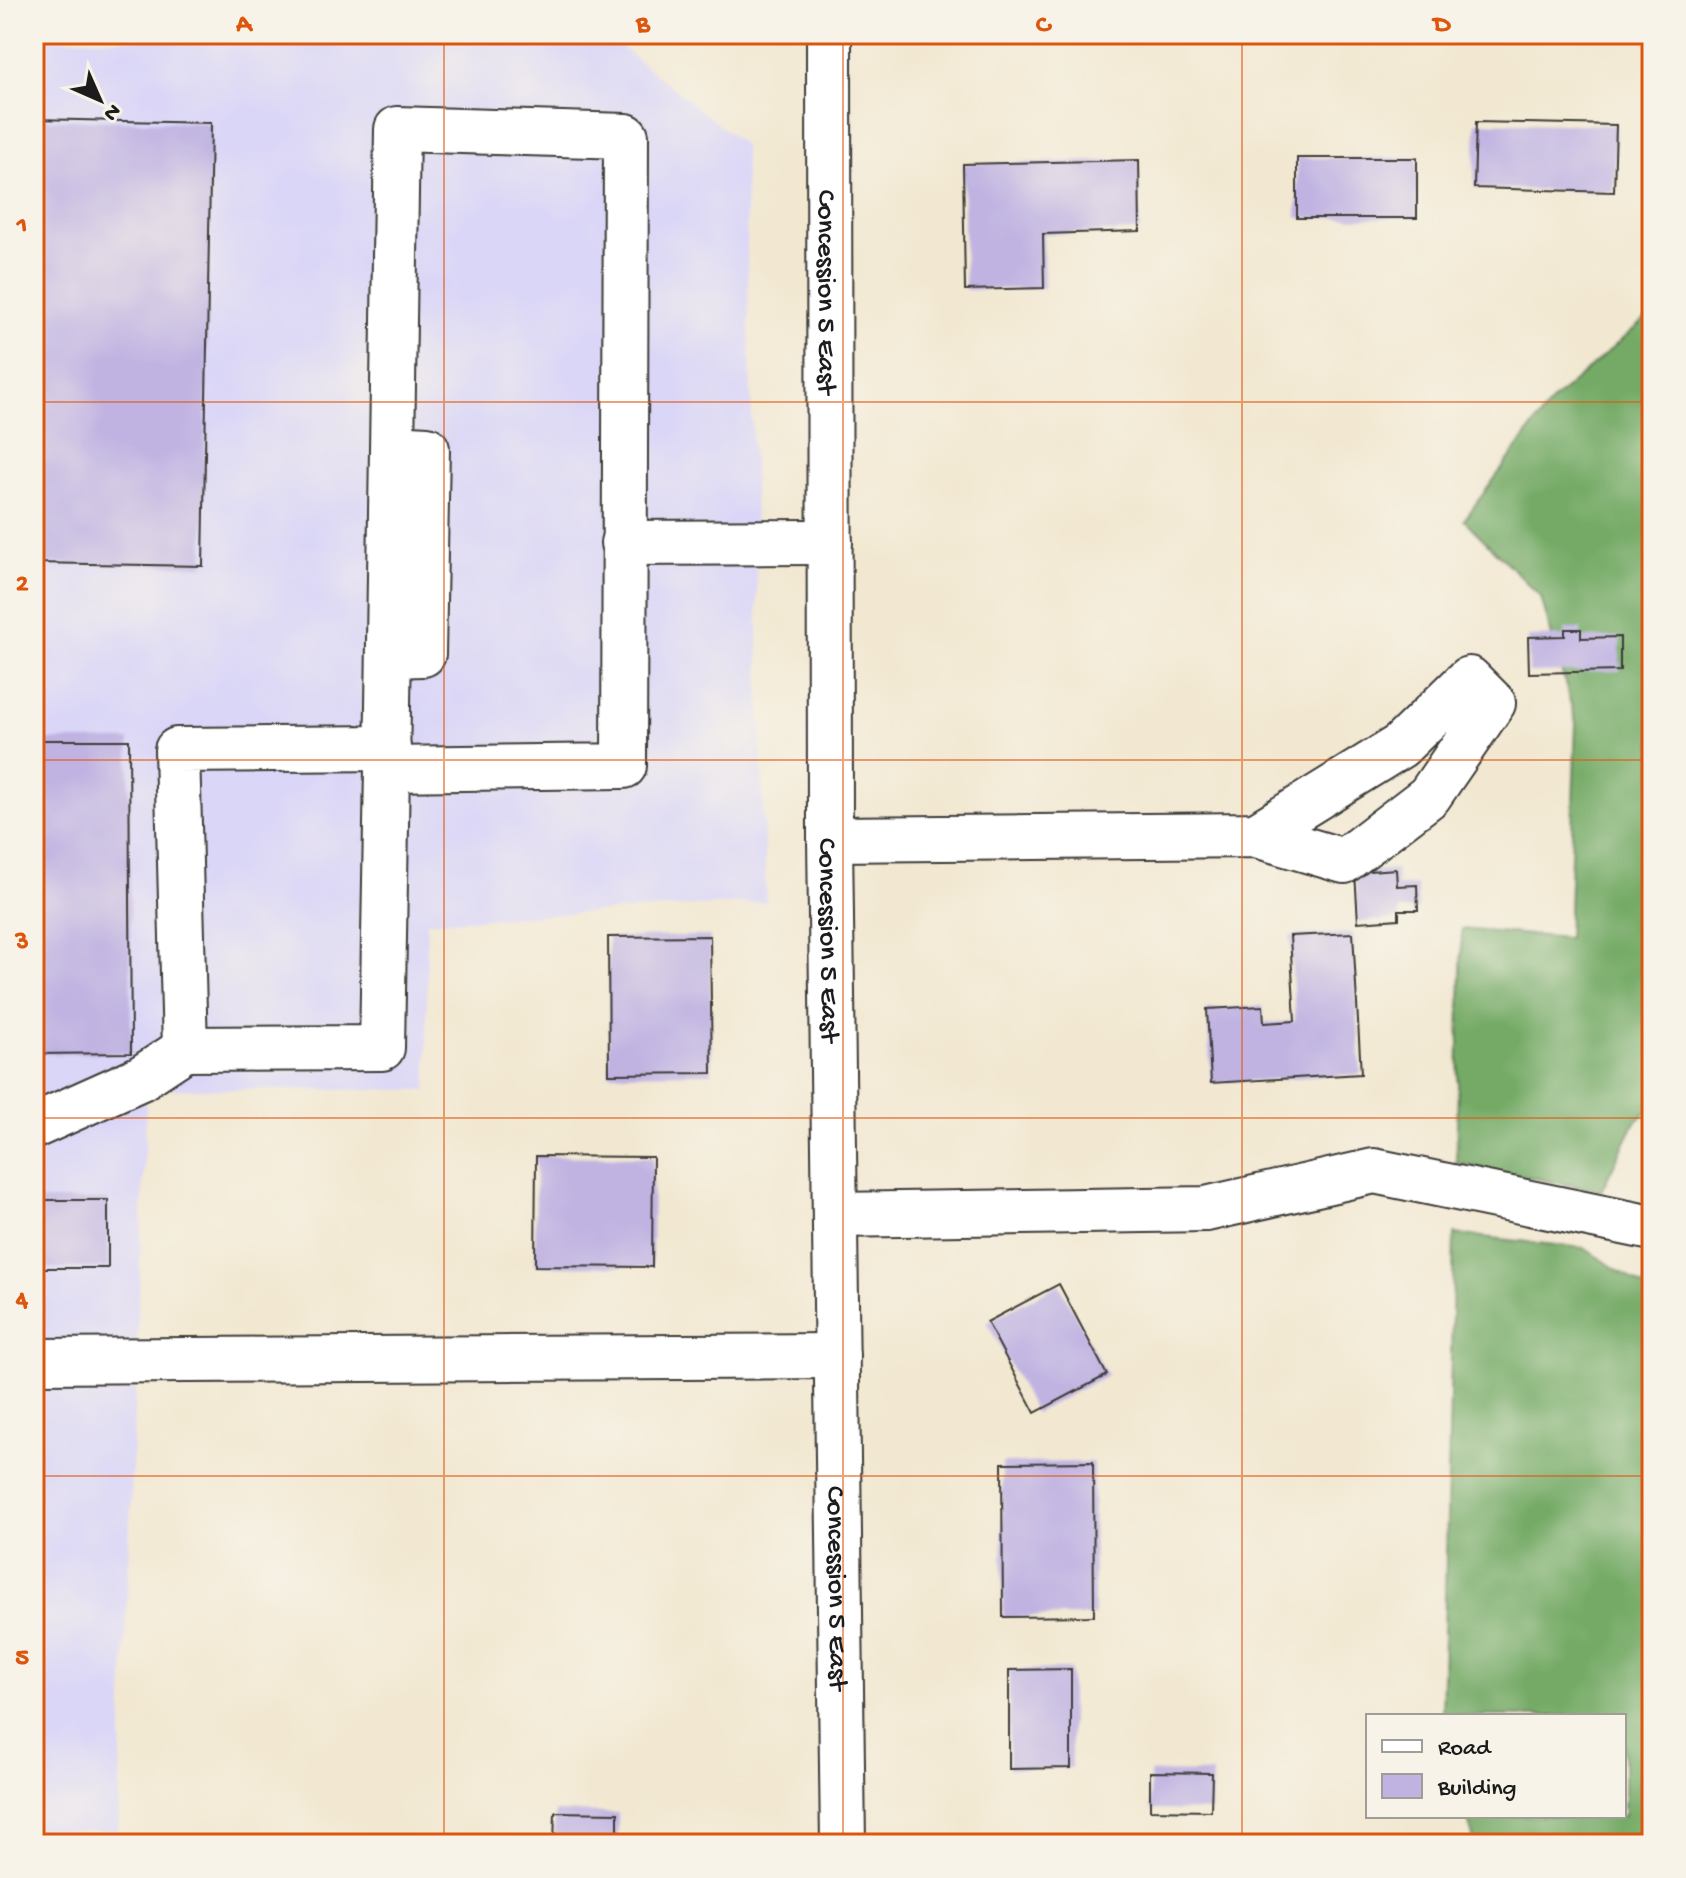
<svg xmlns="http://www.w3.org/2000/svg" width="1686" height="1878" font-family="'Gochi Hand',sans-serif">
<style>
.built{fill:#dad6f7}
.forest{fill:#75aa66;stroke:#486341;stroke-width:2}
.building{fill:#c0b3e2}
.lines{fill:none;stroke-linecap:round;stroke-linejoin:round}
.minor-casing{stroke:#3c3b37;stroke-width:48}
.minor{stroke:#fff;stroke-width:44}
.grid{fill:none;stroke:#de560d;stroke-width:2;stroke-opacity:0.55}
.labels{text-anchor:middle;stroke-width:6;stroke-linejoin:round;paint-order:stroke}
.street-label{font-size:28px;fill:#1c1c1c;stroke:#f7f3e8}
.neatline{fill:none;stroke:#de560d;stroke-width:3}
.grid-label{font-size:26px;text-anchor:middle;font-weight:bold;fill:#de560d}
</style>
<rect width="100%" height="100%" fill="#f7f3e8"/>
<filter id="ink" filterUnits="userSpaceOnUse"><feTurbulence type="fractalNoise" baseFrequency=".0125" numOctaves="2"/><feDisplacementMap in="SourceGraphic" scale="16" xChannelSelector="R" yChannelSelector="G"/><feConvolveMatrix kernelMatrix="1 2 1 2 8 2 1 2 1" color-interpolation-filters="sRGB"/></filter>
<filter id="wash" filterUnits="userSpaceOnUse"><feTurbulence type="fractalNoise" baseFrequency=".006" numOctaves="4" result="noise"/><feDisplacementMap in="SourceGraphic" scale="32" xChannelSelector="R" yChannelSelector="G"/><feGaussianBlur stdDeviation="1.8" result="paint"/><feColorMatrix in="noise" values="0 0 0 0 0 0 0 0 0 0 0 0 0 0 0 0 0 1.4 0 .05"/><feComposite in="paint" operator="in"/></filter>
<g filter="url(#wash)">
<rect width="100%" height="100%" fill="#f2e8d1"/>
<!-- built -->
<path class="built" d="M34 39 615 42 744 145 766 902 427 922V1090L147 1089 118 1831H34Z"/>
<!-- forest -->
<path class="forest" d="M1652 313V1107L1635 1122 1601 1191 1456 1163 1462 929 1568 938 1576 723 1541 597 1464 520 1552 401Z
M1454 1234 1584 1248 1642 1286 1652 1285V1844H1475L1467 1816H1624V1716H1442Z"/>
<g id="blocks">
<!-- building -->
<path class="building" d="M34 119 211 123 203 566 34 563Z
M1476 122 1616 125 1614 192 1474 188Z
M1297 158H1417V218H1297Z
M1139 160 1140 231 1043 234 1044 288 965 290 963 164Z
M1565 629H1581V638L1620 637V671L1529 673 1528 637 1565 636Z
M34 740H129L131 1053 34 1054Z
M1396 869 1397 886 1417 885 1418 910H1399V919L1358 922 1355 872Z
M1353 933 1361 1074 1211 1083 1207 1009 1263 1006 1264 1023 1295 1021 1290 936Z
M710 936 712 1073 609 1074 608 937Z
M536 1156 653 1157 652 1267 535 1266Z
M34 1200H108V1268H34Z
M1059 1284 1107 1375 1035 1413 987 1322Z
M1093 1462 1094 1616 1003 1617 1002 1463Z
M1071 1669V1768L1009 1769V1670Z
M1150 1772 1212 1773 1211 1811 1150 1810Z
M555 1812 618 1813V1844H554Z"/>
</g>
</g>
<g filter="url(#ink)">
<use href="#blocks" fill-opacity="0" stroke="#3c3b37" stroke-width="2"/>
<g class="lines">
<defs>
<g id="minor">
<path id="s1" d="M829 34 830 839 843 1844"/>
<path d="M397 129 626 136 624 766 387 769Z"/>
<path d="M623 543 830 542"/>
<path d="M389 655 423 654 427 449 393 447"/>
<path d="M387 769 382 1048 185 1049 177 750 388 748"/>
<path d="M830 839 1256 835 1344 861 1429 796 1493 703 1469 679 1400 746 1256 835"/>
<path d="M34 1126 141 1078 185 1049"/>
<path d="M836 1215 1206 1209 1374 1171 1652 1228"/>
<path d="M34 1361 837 1356"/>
</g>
</defs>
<!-- minor casing -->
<use href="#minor" class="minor-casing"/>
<!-- minor -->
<use href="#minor" class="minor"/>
</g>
</g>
<!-- grid -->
<path class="grid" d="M444 34V1844M843 34V1844M1242 34V1844M34 402H1652M34 760H1652M34 1118H1652M34 1476H1652"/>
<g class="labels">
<!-- street labels -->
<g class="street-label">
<text dy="10" stroke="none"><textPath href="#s1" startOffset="258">Concession 5 East</textPath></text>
<text dy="10" stroke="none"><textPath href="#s1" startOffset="906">Concession 5 East</textPath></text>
<text dy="10" stroke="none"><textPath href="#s1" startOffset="1554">Concession 5 East</textPath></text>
</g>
</g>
<!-- margin -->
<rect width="1686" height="1878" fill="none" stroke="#f7f3e8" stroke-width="88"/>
<!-- legend -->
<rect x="1366" y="1714" width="260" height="104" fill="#f7f3e8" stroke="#9f9d96" stroke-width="2"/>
<rect x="1382" y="1740" width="40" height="12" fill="#ffffff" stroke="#9f9d96" stroke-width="2"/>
<text x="1438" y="1754" font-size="24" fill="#1c1c1c">Road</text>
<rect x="1382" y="1774" width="40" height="24" fill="#c0b3e2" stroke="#9f9d96" stroke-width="2"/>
<text x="1438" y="1794" font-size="24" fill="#1c1c1c">Building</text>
<!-- north arrow -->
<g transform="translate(100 100) rotate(135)" stroke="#f7f3e8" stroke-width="6" paint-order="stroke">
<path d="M0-6L14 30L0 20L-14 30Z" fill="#1c1c1c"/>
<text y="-12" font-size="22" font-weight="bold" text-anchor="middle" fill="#1c1c1c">N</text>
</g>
<rect x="44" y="44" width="1598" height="1790" class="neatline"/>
<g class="grid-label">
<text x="244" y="31">A</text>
<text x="643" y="31">B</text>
<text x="1043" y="31">C</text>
<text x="1442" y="31">D</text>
<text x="22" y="232">1</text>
<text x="22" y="590">2</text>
<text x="22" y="948">3</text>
<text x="22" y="1306">4</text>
<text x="22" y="1664">5</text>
</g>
</svg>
